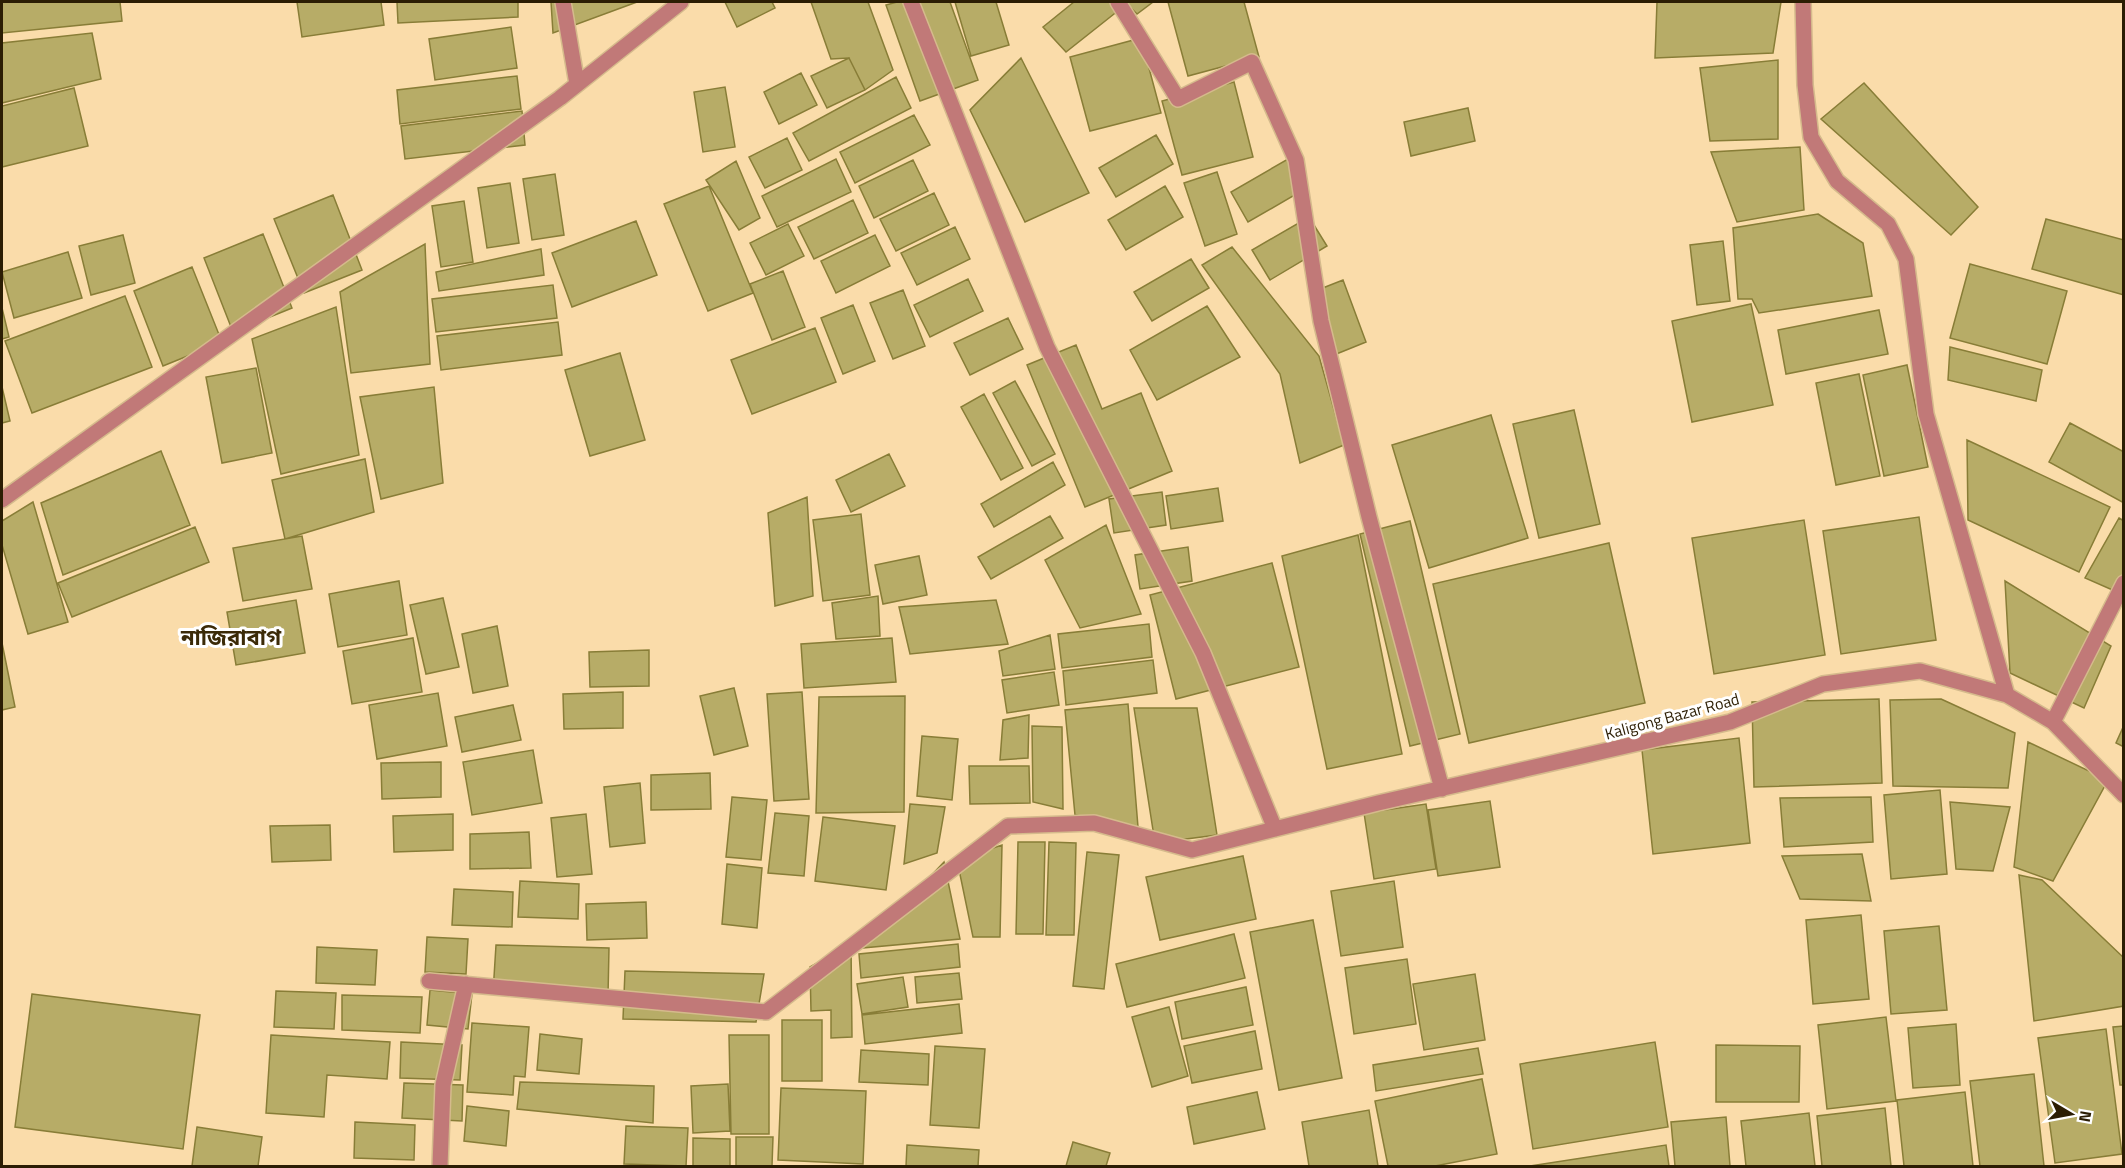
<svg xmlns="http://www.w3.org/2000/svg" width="2125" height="1168" font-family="'Titillium Web','Noto Sans Bengali',sans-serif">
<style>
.building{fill:#b7ac67;stroke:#887d37;stroke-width:1.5}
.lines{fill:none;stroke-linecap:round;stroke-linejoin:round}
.street-casing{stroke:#d5ba8c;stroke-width:18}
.street{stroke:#c17978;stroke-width:15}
.labels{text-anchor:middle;stroke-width:6;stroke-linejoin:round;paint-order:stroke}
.street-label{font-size:16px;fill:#2b1d03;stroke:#fff}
.district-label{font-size:22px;font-weight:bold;fill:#3b2a07;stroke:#fff}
</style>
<rect width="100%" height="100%" fill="#fadcaa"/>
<!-- building -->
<path class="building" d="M2 2H120L122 21 2 33Z
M297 2H381L384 25 302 37Z
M397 2H518V17L398 23Z
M551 2H637L553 33Z
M725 2H772L775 8 737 27Z
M811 2H868L893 70 865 90 849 58 831 59Z
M897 2H950L978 80 920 101 886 5Z
M955 2H996L1009 45 971 56Z
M1074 2H1110L1119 10 1066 52 1043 27Z
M1125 2H1153L1137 14Z
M1168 2H1244L1259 57 1188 76Z
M1657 2H1781L1773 53 1655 58Z
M511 27 517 68 435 80 429 39Z
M92 33 101 79 2 103V43Z
M1141 38 1161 113 1090 131 1070 57Z
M849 58 865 90 827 108 811 76Z
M1021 58 1089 193 1025 222 970 110Z
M1778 60V139L1710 141 1700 68Z
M801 73 817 105 779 124 764 92Z
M517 76 521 109 400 124 397 90Z
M896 77 911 108 809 161 793 133Z
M1234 82 1253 157 1182 175 1162 101Z
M1864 83 1978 207 1951 235 1821 119Z
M725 87 735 147 703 152 694 92Z
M74 88 88 146 2 167V106Z
M1468 108 1475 141 1411 156 1404 122Z
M522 111 525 145 405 159 401 126Z
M914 115 930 145 855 183 840 152Z
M1156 135 1173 164 1116 197 1099 168Z
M787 138 802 170 765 188 749 157Z
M1800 147 1804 210 1737 222 1711 152Z
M836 159 851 192 777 227 762 196Z
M1288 159 1305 189 1248 222 1231 192Z
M913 160 928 191 874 218 859 186Z
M736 161 760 218 739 230 706 180Z
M1217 172 1237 234 1205 246 1184 183Z
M555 174 564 235 532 240 523 179Z
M510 183 519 243 487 248 478 188Z
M709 186 753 293 708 311 664 204Z
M1165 186 1183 217 1126 250 1108 220Z
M934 193 949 225 896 251 880 219Z
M333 195 362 270 304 293 274 219Z
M853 200 868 233 814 259 798 227Z
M464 201 473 262 441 267 432 206Z
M1818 214 1863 243 1872 296 1759 313 1752 299H1738L1733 228Z
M1309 217 1327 246 1270 280 1252 250Z
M2046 219 2124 240V295L2032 269Z
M636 221 657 275 572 307 552 253Z
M788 224 804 256 766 275 750 243Z
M955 227 970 259 917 285 901 253Z
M263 234 292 308 233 332 204 258Z
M123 235 135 283 91 295 79 246Z
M875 235 890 266 836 293 821 261Z
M1723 241 1730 301 1697 305 1690 245Z
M425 244 430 364 351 373 340 292Z
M1232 247 1319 356 1344 445 1300 463 1280 374 1202 265Z
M541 249 544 275 439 291 436 272Z
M68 252 82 298 14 318 2 272Z
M1191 259 1209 288 1152 321 1134 292Z
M1970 264 2067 291 2047 364 1950 338Z
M192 267 222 342 163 366 134 291Z
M783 271 805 327 772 340 750 284Z
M968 279 983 311 930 337 914 305Z
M1343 280 1366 342 1334 355 1310 293Z
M553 285 557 318 436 332 432 299Z
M903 290 925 346 893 359 870 303Z
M125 296 152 367 32 413 5 341Z
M1751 304 1773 405 1692 422 1672 321Z
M853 305 875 361 843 374 821 318Z
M1207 306 1240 357 1157 400 1130 350Z
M336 307 359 455 281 474 252 339Z
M2 308 9 337 2 339Z
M1879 310 1888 354 1786 374 1778 330Z
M1008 318 1023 349 970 375 954 343Z
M558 322 562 355 441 370 437 336Z
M815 328 836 382 752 414 731 360Z
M1076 345 1102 409 1141 393 1172 471 1085 507 1027 365Z
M1950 347 2042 370 2036 401 1948 380Z
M620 353 645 440 590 456 565 370Z
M1907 365 1928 467 1884 476 1863 375Z
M256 368 272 453 222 463 206 377Z
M1859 374 1880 476 1836 485 1816 383Z
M1015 381 1055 454 1032 466 993 393Z
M2 387 10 421 2 423Z
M434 387 443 483 381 499 360 397Z
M984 394 1023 468 1001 480 961 407Z
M1574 410 1600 524 1539 538 1513 424Z
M1491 415 1528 538 1429 568 1392 445Z
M2070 423 2124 452V503L2049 462Z
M1967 440 2110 507 2079 572 1968 520Z
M161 451 190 525 63 575 41 503Z
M889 454 905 486 851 512 836 480Z
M365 459 374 512 285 539 272 480Z
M1053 462 1065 485 994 527 981 504Z
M1218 488 1223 521 1171 529 1166 496Z
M1162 492 1166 525 1114 533 1109 499Z
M807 497 813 596 775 606 768 513Z
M33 502 68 622 28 634 2 545V521Z
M861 514 870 595 823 601 813 520Z
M1050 516 1063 538 991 579 978 557Z
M1919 517 1936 640 1841 654 1823 531Z
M2119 518 2124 521V595L2085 578Z
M1804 520 1825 655 1714 674 1692 538Z
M1410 521 1460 734 1410 746 1360 534Z
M1106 525 1141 614 1080 628 1045 560Z
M195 527 209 562 72 617 58 583Z
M1358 535 1402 754 1327 769 1282 556Z
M302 536 312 589 243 601 233 548Z
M1609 543 1645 703 1469 743 1433 584Z
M1188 547 1192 581 1140 589 1135 555Z
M919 556 927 595 883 604 875 565Z
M1272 563 1299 667 1176 699 1150 595Z
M399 581 407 635 338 647 329 594Z
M2005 581 2111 646 2084 708 2010 673Z
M878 596 880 636 836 639 832 603Z
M443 598 459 667 426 674 410 605Z
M296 600 305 653 236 665 227 612Z
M996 600 1008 644 910 654 899 607Z
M1149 624 1152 657 1062 668 1058 634Z
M497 626 508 686 473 693 462 634Z
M1050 635 1055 669 1003 676 999 651Z
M413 638 422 692 352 704 343 651Z
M892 638 896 682 804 688 801 644Z
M2 643 15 707 2 710Z
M649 650V686L590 687 589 652Z
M1153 660 1157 693 1066 705 1063 671Z
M1054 672 1059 705 1007 713 1002 680Z
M734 688 748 746 714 755 700 696Z
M623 692V728L564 729 563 694Z
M802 692 809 799 774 801 767 694Z
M438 693 447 746 377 759 369 705Z
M905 696 904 812 816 813 819 697Z
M1879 699 1882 783 1754 787 1752 702Z
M1941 699 2015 733 2008 788 1893 786 1890 700Z
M1128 704 1138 827 1075 815 1065 710Z
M513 705 521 740 462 752 455 717Z
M1134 708H1197L1217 835 1155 843Z
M1029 715 1028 758 1000 760 1003 720Z
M2124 725V747L2116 743Z
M1032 726 1062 727 1063 809 1033 802Z
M922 736 958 739 952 800 917 796Z
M1739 738 1750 843 1653 854 1642 750Z
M2028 742 2108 780 2053 881 2014 867Z
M533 750 542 803 472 815 463 762Z
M441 762V797L382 799 381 763Z
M969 766H1029L1030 803 970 804Z
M710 773 711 809 651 810V775Z
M640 783 645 843 610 847 604 787Z
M1940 790 1947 874 1891 879 1884 795Z
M732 797 767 800 761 860 726 857Z
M1871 797 1873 842 1784 847 1780 798Z
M1490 801 1500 867 1438 876 1428 810Z
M1950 802 2010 807 1993 871 1956 869Z
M910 804 945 807 937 853 904 864Z
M1426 804 1436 869 1374 879 1364 813Z
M775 813 809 816 804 876 768 873Z
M453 814V850L394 852 393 816Z
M586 814 592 874 557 877 551 818Z
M823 817 895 826 886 890 815 881Z
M330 825 331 860 272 862 270 826Z
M529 832 531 868 470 869V834Z
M1018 842H1045L1043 934H1016Z
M1049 842 1076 843 1074 935H1046Z
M1002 845 1000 937H973L957 860Z
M1087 852 1119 855 1104 989 1073 986Z
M1862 854 1871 901 1800 899 1782 856Z
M1243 856 1256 919 1160 940 1146 877Z
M944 862 960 939 862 948Z
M727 864 762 868 757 928 722 924Z
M2019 875 2042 880 2124 958V1006L2034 1021Z
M520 881 579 884 578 919 518 917Z
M1394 881 1403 947 1341 956 1331 891Z
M454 889 513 892 512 927 452 925Z
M646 902 647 938 587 940 586 904Z
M1861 915 1869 999 1813 1004 1806 920Z
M1313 920 1342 1078 1279 1090 1250 932Z
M1939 926 1947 1010 1891 1014 1884 931Z
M1234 934 1245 978 1127 1007 1116 964Z
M427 937 468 939 466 974 425 972Z
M851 944 852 1037 831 1038V1010L811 1011 810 967Z
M958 944 960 967 861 978 859 954Z
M496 945 609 948 608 996 493 993Z
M317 947 377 950 375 985 316 983Z
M1407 959 1416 1024 1354 1034 1345 968Z
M625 971 764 974 756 1022 623 1019Z
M959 973 962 999 917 1003 915 977Z
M1475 974 1485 1040 1424 1050 1413 984Z
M903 977 908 1007 862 1014 857 984Z
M1246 987 1253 1025 1182 1039 1175 1002Z
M430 990 472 994 468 1029 427 1025Z
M276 991 336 993 334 1029 274 1027Z
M32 994 200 1015 183 1149 15 1127Z
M342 995 422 997 420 1033 342 1030Z
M959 1004 962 1033 865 1044 862 1015Z
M1169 1007 1188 1076 1152 1087 1132 1017Z
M1886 1017 1896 1101 1827 1109 1818 1025Z
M782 1020H822V1081H782Z
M472 1023 529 1027 525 1077 514 1076 513 1095 467 1092Z
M1956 1024 1960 1085 1913 1088 1908 1028Z
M2124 1026V1085H2120L2113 1027Z
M2106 1029 2122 1154 2055 1163 2038 1038Z
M1255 1031 1262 1069 1192 1083 1184 1046Z
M540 1034 582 1039 579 1074 537 1070Z
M271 1035 390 1042 387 1079 327 1075 324 1117 266 1113Z
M729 1035H769V1134H731Z
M401 1042 462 1045 460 1080 400 1078Z
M1655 1042 1668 1127 1533 1149 1520 1064Z
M1716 1045 1800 1046 1799 1102H1716Z
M935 1046 985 1049 979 1128 930 1125Z
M1478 1048 1483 1074 1376 1091 1373 1065Z
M861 1050 929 1054 928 1085 859 1082Z
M2034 1074 2044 1166H1980L1970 1081Z
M1482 1079 1497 1154 1435 1166H1388L1375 1101Z
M520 1082 654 1086 653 1123 517 1109Z
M404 1083 463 1085 462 1121 402 1118Z
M728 1084 730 1131 693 1133 691 1086Z
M781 1088 866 1091 863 1164 778 1160Z
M1257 1092 1265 1129 1194 1144 1187 1107Z
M1965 1092 1973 1166H1904L1897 1100Z
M467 1106 509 1111 506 1146 464 1141Z
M1885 1108 1891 1166H1822L1817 1116Z
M1369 1110 1378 1166H1309L1302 1122Z
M1809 1113 1815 1166H1746L1741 1121Z
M1726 1117 1730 1166H1675L1671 1122Z
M355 1122 415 1125 414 1160 354 1158Z
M626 1126 688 1128 686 1166 624 1164Z
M197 1127 262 1137 258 1166H192Z
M736 1137H773L772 1166H736Z
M693 1138 730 1139V1166H693Z
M1073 1142 1110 1153 1106 1166H1066Z
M907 1145 979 1150 978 1166H906Z
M1666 1145 1669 1166H1530Z"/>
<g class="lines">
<defs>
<path id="street" d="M563 2 577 84
M911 2 1047 347 1203 653 1275 829
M1118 2 1178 99 1252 62 1296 160 1321 321 1369 517 1442 789
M1803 2 1805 85 1811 137 1837 181 1888 224 1906 259 1926 414 2007 695
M2 500 560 98 681 2
M2053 722 2124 583
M429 981 766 1012 1008 826 1094 823 1192 850 1378 803 1730 722 1823 684 1920 671 2007 695 2053 722 2124 795
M440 1166 443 1085 466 984"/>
</defs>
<!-- street casing -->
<use href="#street" class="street-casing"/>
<!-- street -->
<use href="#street" class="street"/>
</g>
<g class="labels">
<!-- street labels -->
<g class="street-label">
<text transform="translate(1672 716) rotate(-15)" y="6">Kaligong Bazar Road</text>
</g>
<!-- district labels -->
<g class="district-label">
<text x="231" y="645">নাজিরাবাগ</text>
</g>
</g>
<!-- border -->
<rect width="2125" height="1168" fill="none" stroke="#2b1d03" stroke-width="6"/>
<!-- north arrow -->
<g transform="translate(2071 1114) rotate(100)" stroke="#ffffff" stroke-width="4.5" paint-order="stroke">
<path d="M0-4.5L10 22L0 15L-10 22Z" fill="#2b1d03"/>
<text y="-9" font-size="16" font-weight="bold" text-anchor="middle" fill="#2b1d03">N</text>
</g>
</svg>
